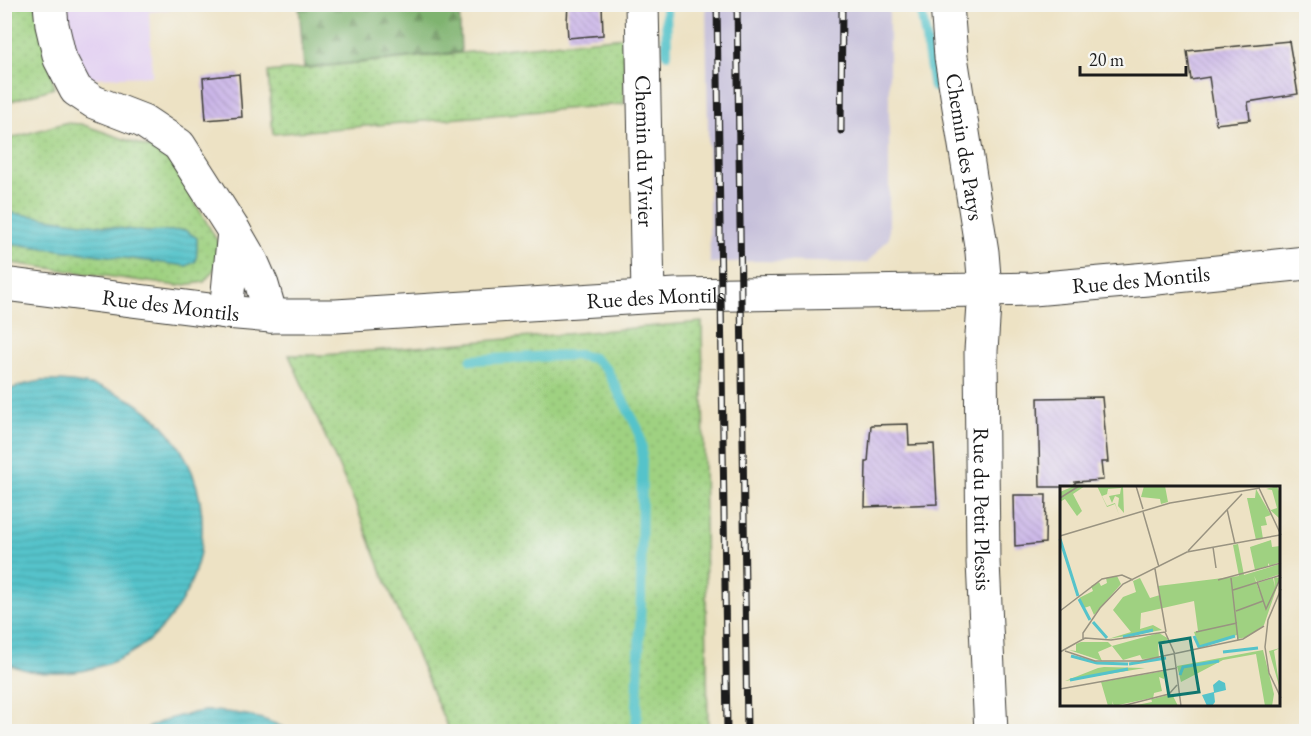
<svg xmlns="http://www.w3.org/2000/svg" width="1311" height="736" font-family="'EB Garamond',serif">
<style>
.built{fill:#e4d3f2}
.industrial{fill:#c6c0da}
.grass{fill:url(#grass-dots);stroke:#5e764e;stroke-width:1.5}
.forest{fill:url(#forest-firs);stroke:#4e6846;stroke-width:1.5}
.water{fill:url(#water-rules);stroke:#387073;stroke-width:1.5}
.lines{fill:none;stroke-linecap:round;stroke-linejoin:round}
.stream{stroke:#55c3ca;stroke-width:10}
.building{fill:url(#building-back-hatch)}
.minor-casing{stroke:#3b3a35;stroke-width:35}
.tertiary-casing{stroke:#3b3a35;stroke-width:35}
.minor{stroke:#fff;stroke-width:33}
.tertiary{stroke:#fff;stroke-width:33}
.rail-casing{stroke:#1c1c1c;stroke-width:7}
.rail{stroke:#f6f6f2;stroke-width:4.5;stroke-dasharray:14;stroke-linecap:butt}
.labels{text-anchor:middle;stroke-width:5;stroke-linejoin:round;paint-order:stroke}
.street-label{font-size:22px;fill:#1c1c1c;stroke:#f6f6f2}
.inset-river{fill:none;stroke:#55c3ca;stroke-width:3}
.inset-road{fill:none;stroke:#999381;stroke-width:1.5}
.view{fill:#0f766e;fill-opacity:0.15;stroke:#0f766e;stroke-width:3}
.inset-edge{fill:none;stroke:#1c1c1c;stroke-width:3}
</style>
<defs>
<pattern id="grass-dots" width="8" height="8" patternUnits="userSpaceOnUse" patternTransform="scale(1.5)"><rect width="8" height="8" fill="#9fd181"/><path d="M2 2h.1M6 6h.1" fill="none" stroke="#88b36f" stroke-width="1.8" stroke-linecap="round"/></pattern>
<pattern id="forest-firs" width="22" height="20" patternUnits="userSpaceOnUse" patternTransform="scale(1.5)"><rect width="22" height="20" fill="#7fb36f"/><path d="M5 1l3.5 6h-7zM16 11l3.5 6h-7z" fill="#67915a"/></pattern>
<pattern id="water-rules" width="6" height="5" patternUnits="userSpaceOnUse" patternTransform="scale(1.5)"><rect width="6" height="5" fill="#55c3ca"/><path d="M0 2.5h6" fill="none" stroke="#49a7ad"/></pattern>
<pattern id="building-back-hatch" width="6" height="6" patternUnits="userSpaceOnUse" patternTransform="scale(1.5)"><rect width="6" height="6" fill="#cbb6e8"/><path d="M-1 5l2 2M0 0l6 6M5-1l2 2" fill="none" stroke="#ae9cc6"/></pattern>
</defs>
<rect width="100%" height="100%" fill="#f6f6f2"/>
<filter id="ink" filterUnits="userSpaceOnUse"><feTurbulence type="fractalNoise" baseFrequency=".0167" numOctaves="2"/><feDisplacementMap in="SourceGraphic" scale="12" xChannelSelector="R" yChannelSelector="G"/><feConvolveMatrix kernelMatrix="1 2 1 2 8 2 1 2 1" color-interpolation-filters="sRGB"/></filter>
<filter id="wash" filterUnits="userSpaceOnUse"><feTurbulence type="fractalNoise" baseFrequency=".008" numOctaves="4" result="noise"/><feDisplacementMap in="SourceGraphic" scale="24" xChannelSelector="R" yChannelSelector="G"/><feGaussianBlur stdDeviation="1.35" result="paint"/><feColorMatrix in="noise" values="0 0 0 0 0 0 0 0 0 0 0 0 0 0 0 0 0 1.4 0 .05"/><feComposite in="paint" operator="in"/></filter>
<g filter="url(#wash)">
<rect width="100%" height="100%" fill="#ede2c4"/>
<!-- built -->
<path class="built" d="M236 4 182 8 149 12 152 76 86 78 74 70 61 5Z"/>
<!-- industrial -->
<path class="industrial" d="M706 5H889V238L867 263 757 261 710 263Z"/>
<!-- grass -->
<path class="grass" d="M4 5H40L54 88 5 103Z
M624 37V104L273 134 268 72Z
M64 123 81 124 155 150 174 166 219 244 220 262 204 282 178 286 5 262V140Z
M702 322 708 731H449L383 575 355 503 289 355H324Z"/>
<!-- forest -->
<path class="forest" d="M299 5H459L461 52 304 68Z"/>
<!-- water -->
<path class="water" d="M4 212 147 232 185 230 197 238V251L196 261 187 266 5 243Z
M42 381C75 380 106 385 134 402 208 448 224 549 171 617 152 642 125 660 94 668 64 676 33 675 5 663V391L26 384Z
M205 711C235 711 264 716 290 731H142C161 720 183 714 205 711Z"/>
<g class="lines">
<!-- stream -->
<path class="stream" d="M666 4 667 54
M920 4 934 87
M471 360 577 355 593 358 607 370 638 429 642 448 641 598 636 732"/>
</g>
<g id="blocks">
<!-- building -->
<path class="building" d="M568 4H602L603 35 568 38 567 22Z
M1289 41 1298 94 1248 102 1250 120 1216 124 1209 77 1191 80 1187 51Z
M239 74 242 117 206 120 203 78Z
M1102 397 1108 462H1101L1103 480 1075 482V487H1040L1038 398Z
M908 424 909 445 934 444 937 504 865 507 866 462H868L871 425Z
M1014 495H1046L1045 543 1015 546Z"/>
</g>
</g>
<g filter="url(#ink)">
<use href="#blocks" fill-opacity="0" stroke="#3b3a35" stroke-width="1.5"/>
<g class="lines">
<defs>
<g id="minor">
<path d="M50 4 52 25 60 59 76 90 94 102 143 121 179 145 234 231"/>
<path id="s1" d="M642 4 648 296"/>
<path id="s2" d="M947 4 951 57 982 252 985 289 981 351 983 562 991 732"/>
<path d="M226 312 234 231 252 262 262 285 271 316"/>
</g>
<g id="tertiary">
<path id="s3" d="M4 284 226 312 271 316H336L676 295 1033 289 1147 279 1306 263"/>
</g>
</defs>
<!-- minor casing -->
<use href="#minor" class="minor-casing"/>
<!-- tertiary casing -->
<use href="#tertiary" class="tertiary-casing"/>
<!-- minor -->
<use href="#minor" class="minor"/>
<!-- tertiary -->
<use href="#tertiary" class="tertiary"/>
<defs>
<path id="rail" d="M717 4 727 732
M737 4 747 732
M841 131 842 4"/>
</defs>
<!-- rail casing -->
<use href="#rail" class="rail-casing"/>
<!-- rail -->
<use href="#rail" class="rail"/>
</g>
</g>
<g class="labels">
<!-- street labels -->
<g class="street-label">
<text dy="8" stroke="none"><textPath href="#s2" startOffset="144">Chemin des Patys</textPath></text>
<text dy="8" stroke="none"><textPath href="#s1" startOffset="147">Chemin du Vivier</textPath></text>
<text dy="8" stroke="none"><textPath href="#s3" startOffset="1140">Rue des Montils</textPath></text>
<text dy="8" stroke="none"><textPath href="#s3" startOffset="654">Rue des Montils</textPath></text>
<text dy="8" stroke="none"><textPath href="#s3" startOffset="168">Rue des Montils</textPath></text>
<text dy="8" stroke="none"><textPath href="#s2" startOffset="508">Rue du Petit Plessis</textPath></text>
</g>
</g>
<!-- overview -->
<g transform="translate(1060 486)">
<rect width="220" height="220" fill="#ede2c4"/>
<path d="M14 0H25L13 8 22 25 17 30 5 13 0 16V6ZM37 0H63L64 27 58 20 59 12 55 10 52 17 49 10 60 8 61 2 48 3 47 8 50 7 42 10 47 20 55 17 59 29 55 18 47 21ZM84 0H105L108 16 101 18 100 13 81 11ZM217 0 220 8V33L205 19 211 24 217 22 212 4 206 3ZM196 3 211 29 205 31 207 39 201 40 203 53 196 54 187 12H195ZM211 54 212 61 220 60V76L210 80 208 77V80L195 84 190 61ZM178 58 184 89 220 78V88L197 96 194 90 200 107 198 97 213 92 215 101 214 91 220 92 204 139 187 151 177 153V149L139 160 134 146 138 145 134 115 81 127 80 143 93 139 102 144 48 153 71 146 53 124 63 111 76 106 73 95 80 92 90 112 100 109 98 100 179 90 173 59ZM57 90 61 98 34 129 30 120 24 122 19 112 33 105 31 100 39 96 41 100 47 97 46 92ZM99 147 109 153 98 158 99 172 82 173 80 169 63 174 52 160 38 166 42 175 9 164 16 165V158L21 156H48L52 160ZM220 162 214 165 220 203 209 165ZM203 164 214 208 212 220H205L196 168 163 174 121 196 117 180ZM38 182 44 181 85 182 5 195ZM104 185V193L99 191 102 205 94 207 93 213 112 208 118 220H72L92 216 91 212 54 220 52 215 53 220H48L41 196Z" fill="#9fd181"/>
<path d="M159 194 165 197 166 204 154 207 155 216 152 220H147L142 209 154 206 153 199Z" fill="#55c3ca"/>
<path class="inset-river" d="M0 53 18 110M19 113 30 134M33 136 47 152M134 150 139 161 175 150M63 151 93 144M163 166 198 162M11 170 37 177 68 178M69 178 106 172M120 189 123 181 159 175M10 194 68 183"/>
<path class="inset-road" d="M76 0 83 23M199 2 221 49M0 12 19 0M167 23 175 58M83 26 99 81M0 50 110 17 200 2M153 61 156 82M128 65 182 8M95 83 106 146M171 92 178 154M158 94 221 77M197 96 206 123 221 91M221 103 208 134 205 161 209 187 221 212M173 104 221 89M0 125 42 93 62 89 73 94M176 125 203 115M136 146 177 137M23 154V147L40 122 63 98 127 66 220 49M5 165 35 175H80L183 153 204 140M0 166 25 152 51 154 105 146 114 166 121 220M0 203 117 182M62 220 109 208 117 199"/>
<path class="view" d="M130 152 139 206 109 210 100 157Z"/>
<rect width="220" height="220" class="inset-edge"/>
</g>
<!-- margin -->
<rect width="1311" height="736" fill="none" stroke="#f6f6f2" stroke-width="24"/>
<!-- scale -->
<path d="M1080 66v9h106v-9" fill="none" stroke="#1c1c1c" stroke-width="3"/>
<text x="1089" y="66" font-size="18" fill="#1c1c1c" stroke="#f6f6f2" stroke-width="4.5" paint-order="stroke">20 m</text>
</svg>
